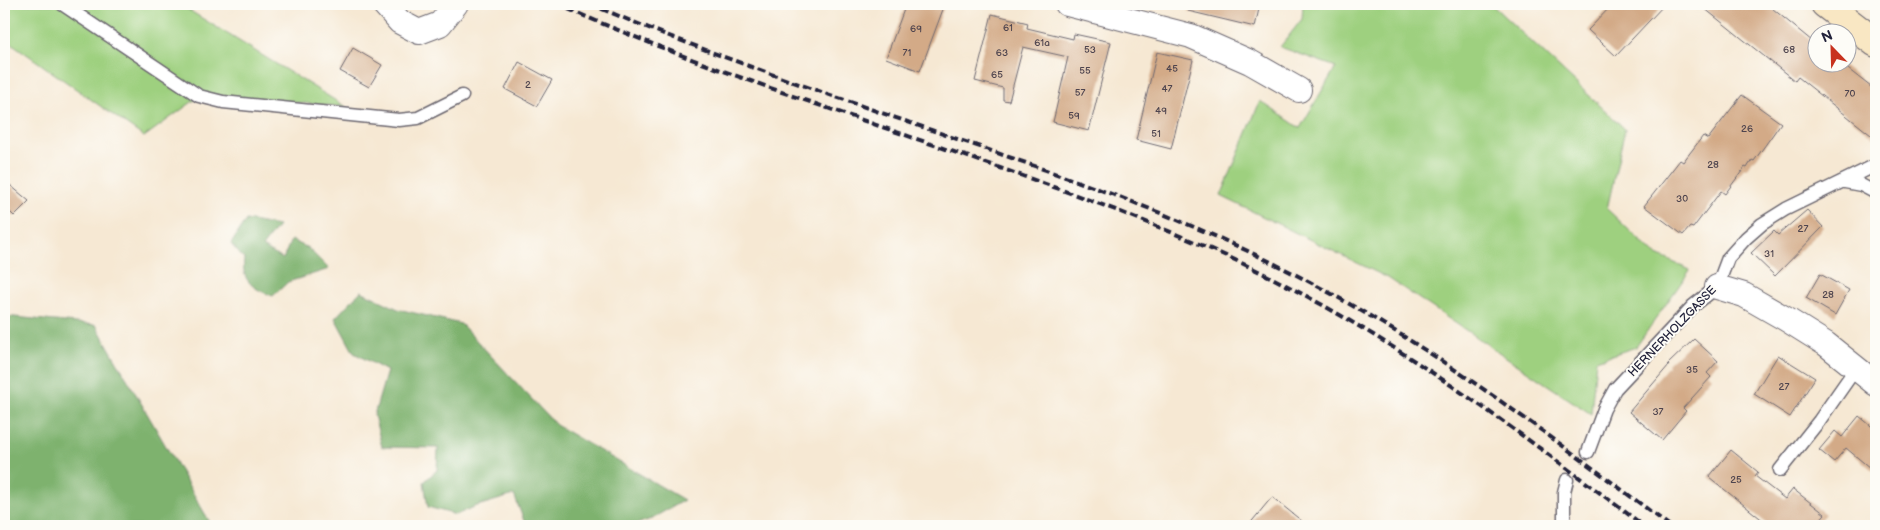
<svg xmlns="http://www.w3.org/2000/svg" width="1880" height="530" font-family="'Balsamiq Sans',sans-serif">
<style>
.green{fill:#9ed07f;stroke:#60795d}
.forest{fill:#7eb26e;stroke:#506a54}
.building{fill:#d3aa87}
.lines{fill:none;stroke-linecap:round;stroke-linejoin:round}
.lane-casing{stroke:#6c6770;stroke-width:15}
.street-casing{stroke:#6c6770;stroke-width:26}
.secondary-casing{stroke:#6c6770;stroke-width:30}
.lane{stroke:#fff;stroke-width:12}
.street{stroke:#fff;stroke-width:24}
.secondary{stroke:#f9e7c3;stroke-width:28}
.rail{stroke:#22223b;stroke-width:4;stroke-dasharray:8 4;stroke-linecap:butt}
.labels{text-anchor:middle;stroke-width:4;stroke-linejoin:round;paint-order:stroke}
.number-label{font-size:10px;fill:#4e444e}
.street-label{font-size:12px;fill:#22223b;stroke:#fdfcf7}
</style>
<rect width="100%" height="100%" fill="#fdfcf7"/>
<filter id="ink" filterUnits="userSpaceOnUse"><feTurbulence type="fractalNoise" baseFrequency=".02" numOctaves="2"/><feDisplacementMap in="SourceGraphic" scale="10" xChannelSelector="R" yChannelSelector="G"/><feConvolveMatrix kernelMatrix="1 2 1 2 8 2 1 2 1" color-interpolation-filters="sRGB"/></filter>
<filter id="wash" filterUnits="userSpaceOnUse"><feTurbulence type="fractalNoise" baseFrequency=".0096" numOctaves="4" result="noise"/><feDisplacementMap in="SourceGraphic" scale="20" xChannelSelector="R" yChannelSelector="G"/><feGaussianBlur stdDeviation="1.12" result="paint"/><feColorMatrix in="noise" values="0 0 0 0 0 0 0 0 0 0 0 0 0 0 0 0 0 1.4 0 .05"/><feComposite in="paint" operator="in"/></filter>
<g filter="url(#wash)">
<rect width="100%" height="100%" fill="#f6e8d3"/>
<!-- green -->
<path class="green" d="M4 4H179L346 107 203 94 144 137 4 38Z
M1303 4H1491L1625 129 1607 209 1653 253 1690 270 1636 347 1596 360 1591 414 1388 278 1221 196 1260 101 1300 128 1336 67 1280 47 1302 19Z"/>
<!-- forest -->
<path class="forest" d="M246 220 278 226 262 247 283 259 291 240 308 248 329 269 288 282 273 296C253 289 241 281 244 259L231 244Z
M361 291 398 309 461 324 556 425 684 500 651 519 631 526H526L514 495 474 507 456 515 428 507 424 482 437 470 438 448 382 447 374 415 387 371 354 353 335 318Z
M4 316 96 325 212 526H4Z"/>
<g id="blocks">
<!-- building -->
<path class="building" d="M906 4H945L920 71 886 58Z
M1189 4H1260L1255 27 1188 11Z
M1613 4H1665L1616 56 1588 30Z
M1699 4H1767L1818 46V62H1839L1876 91V139L1798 77 1795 81Z
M992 14 1028 23 1027 28 1073 39 1074 34 1111 42 1089 131 1053 122 1068 57 1023 47 1009 101 1003 100V88L975 81Z
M353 48 382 65 369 87 340 71Z
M1157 52 1193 60 1171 149 1136 140Z
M519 62 552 80 537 106 505 89Z
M1742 95 1781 123 1754 161 1752 160 1747 168 1745 167 1725 194 1721 191 1693 228 1690 227 1683 235 1644 206 1680 160 1683 162 1703 136 1708 139Z
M4 180 29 201 14 216 4 206Z
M1807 210 1823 227 1775 276 1751 253 1774 231 1778 235Z
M1820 274 1849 290 1835 315 1806 298Z
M1694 339 1718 361 1707 373 1711 377 1683 408 1686 411 1662 440 1629 412 1669 365 1668 364Z
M1778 355 1815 378 1790 417 1754 394Z
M1859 416 1876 430V473L1846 448 1834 462 1819 450 1835 431 1842 437Z
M1731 450 1758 472 1755 476 1785 499 1793 489 1825 514 1814 526H1770L1709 477Z
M1272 497 1308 526H1248Z"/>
</g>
</g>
<g filter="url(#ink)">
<use href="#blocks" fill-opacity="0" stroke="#6c6770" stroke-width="1"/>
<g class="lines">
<defs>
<path id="lane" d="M62 4 199 96 223 102 399 120 418 118 462 96
M1845 182 1861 185 1876 193
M1588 452 1604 409 1615 389 1693 306 1717 287 1728 258 1746 238 1762 224 1786 209 1876 165
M1780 470 1819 421 1856 368
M1564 526V492L1567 480"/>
<path id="street" d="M384 4 400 22 419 32 440 24 456 4
M1067 4 1191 36 1250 62 1299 90
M1717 287 1744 295 1786 319 1826 344 1876 384"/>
<path id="secondary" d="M1825 4 1876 43"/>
</defs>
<!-- lane casing -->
<use href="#lane" class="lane-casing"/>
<!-- street casing -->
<use href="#street" class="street-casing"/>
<!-- secondary casing -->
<use href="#secondary" class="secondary-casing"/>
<!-- lane -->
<use href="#lane" class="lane"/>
<!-- street -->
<use href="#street" class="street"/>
<!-- secondary -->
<use href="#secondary" class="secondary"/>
<!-- rail -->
<path class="rail" d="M557 4C694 65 838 111 980 161 1072 193 1164 226 1252 268 1394 337 1519 432 1644 526
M590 4C718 58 851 102 983 148 1075 180 1166 212 1254 254 1405 325 1537 426 1670 526"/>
</g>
</g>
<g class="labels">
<!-- number labels -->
<g class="number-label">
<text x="1008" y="31">61</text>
<text x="916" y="32">69</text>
<text x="1042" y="46">61a</text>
<text x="1090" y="53">53</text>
<text x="1789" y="53">68</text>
<text x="907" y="56">71</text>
<text x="1002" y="56">63</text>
<text x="1172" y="72">45</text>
<text x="1085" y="74">55</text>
<text x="997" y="78">65</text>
<text x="528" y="88">2</text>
<text x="1167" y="92">47</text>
<text x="1080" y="96">57</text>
<text x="1850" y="97">70</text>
<text x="1161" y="114">49</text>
<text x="1074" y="119">59</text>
<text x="1747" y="132">26</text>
<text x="1156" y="137">51</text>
<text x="1713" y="168">28</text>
<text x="1682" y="202">30</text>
<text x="1803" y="232">27</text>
<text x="1769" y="257">31</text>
<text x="1828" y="298">28</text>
<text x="1692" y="373">35</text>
<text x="1784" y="390">27</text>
<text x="1658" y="415">37</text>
<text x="1736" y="483">25</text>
</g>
<!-- street labels -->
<g class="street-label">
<text transform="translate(1672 331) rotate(-46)" y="4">HERNERHOLZGASSE</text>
</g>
</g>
<!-- margin -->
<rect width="1880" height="530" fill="none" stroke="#fdfcf7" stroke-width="20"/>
<!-- north arrow -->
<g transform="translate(1832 48) rotate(337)"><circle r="24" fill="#fdfcf7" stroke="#a5a5ac"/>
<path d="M0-4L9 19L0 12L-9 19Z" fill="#c8321e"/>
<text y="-8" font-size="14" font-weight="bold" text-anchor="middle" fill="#22223b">N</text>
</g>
</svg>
